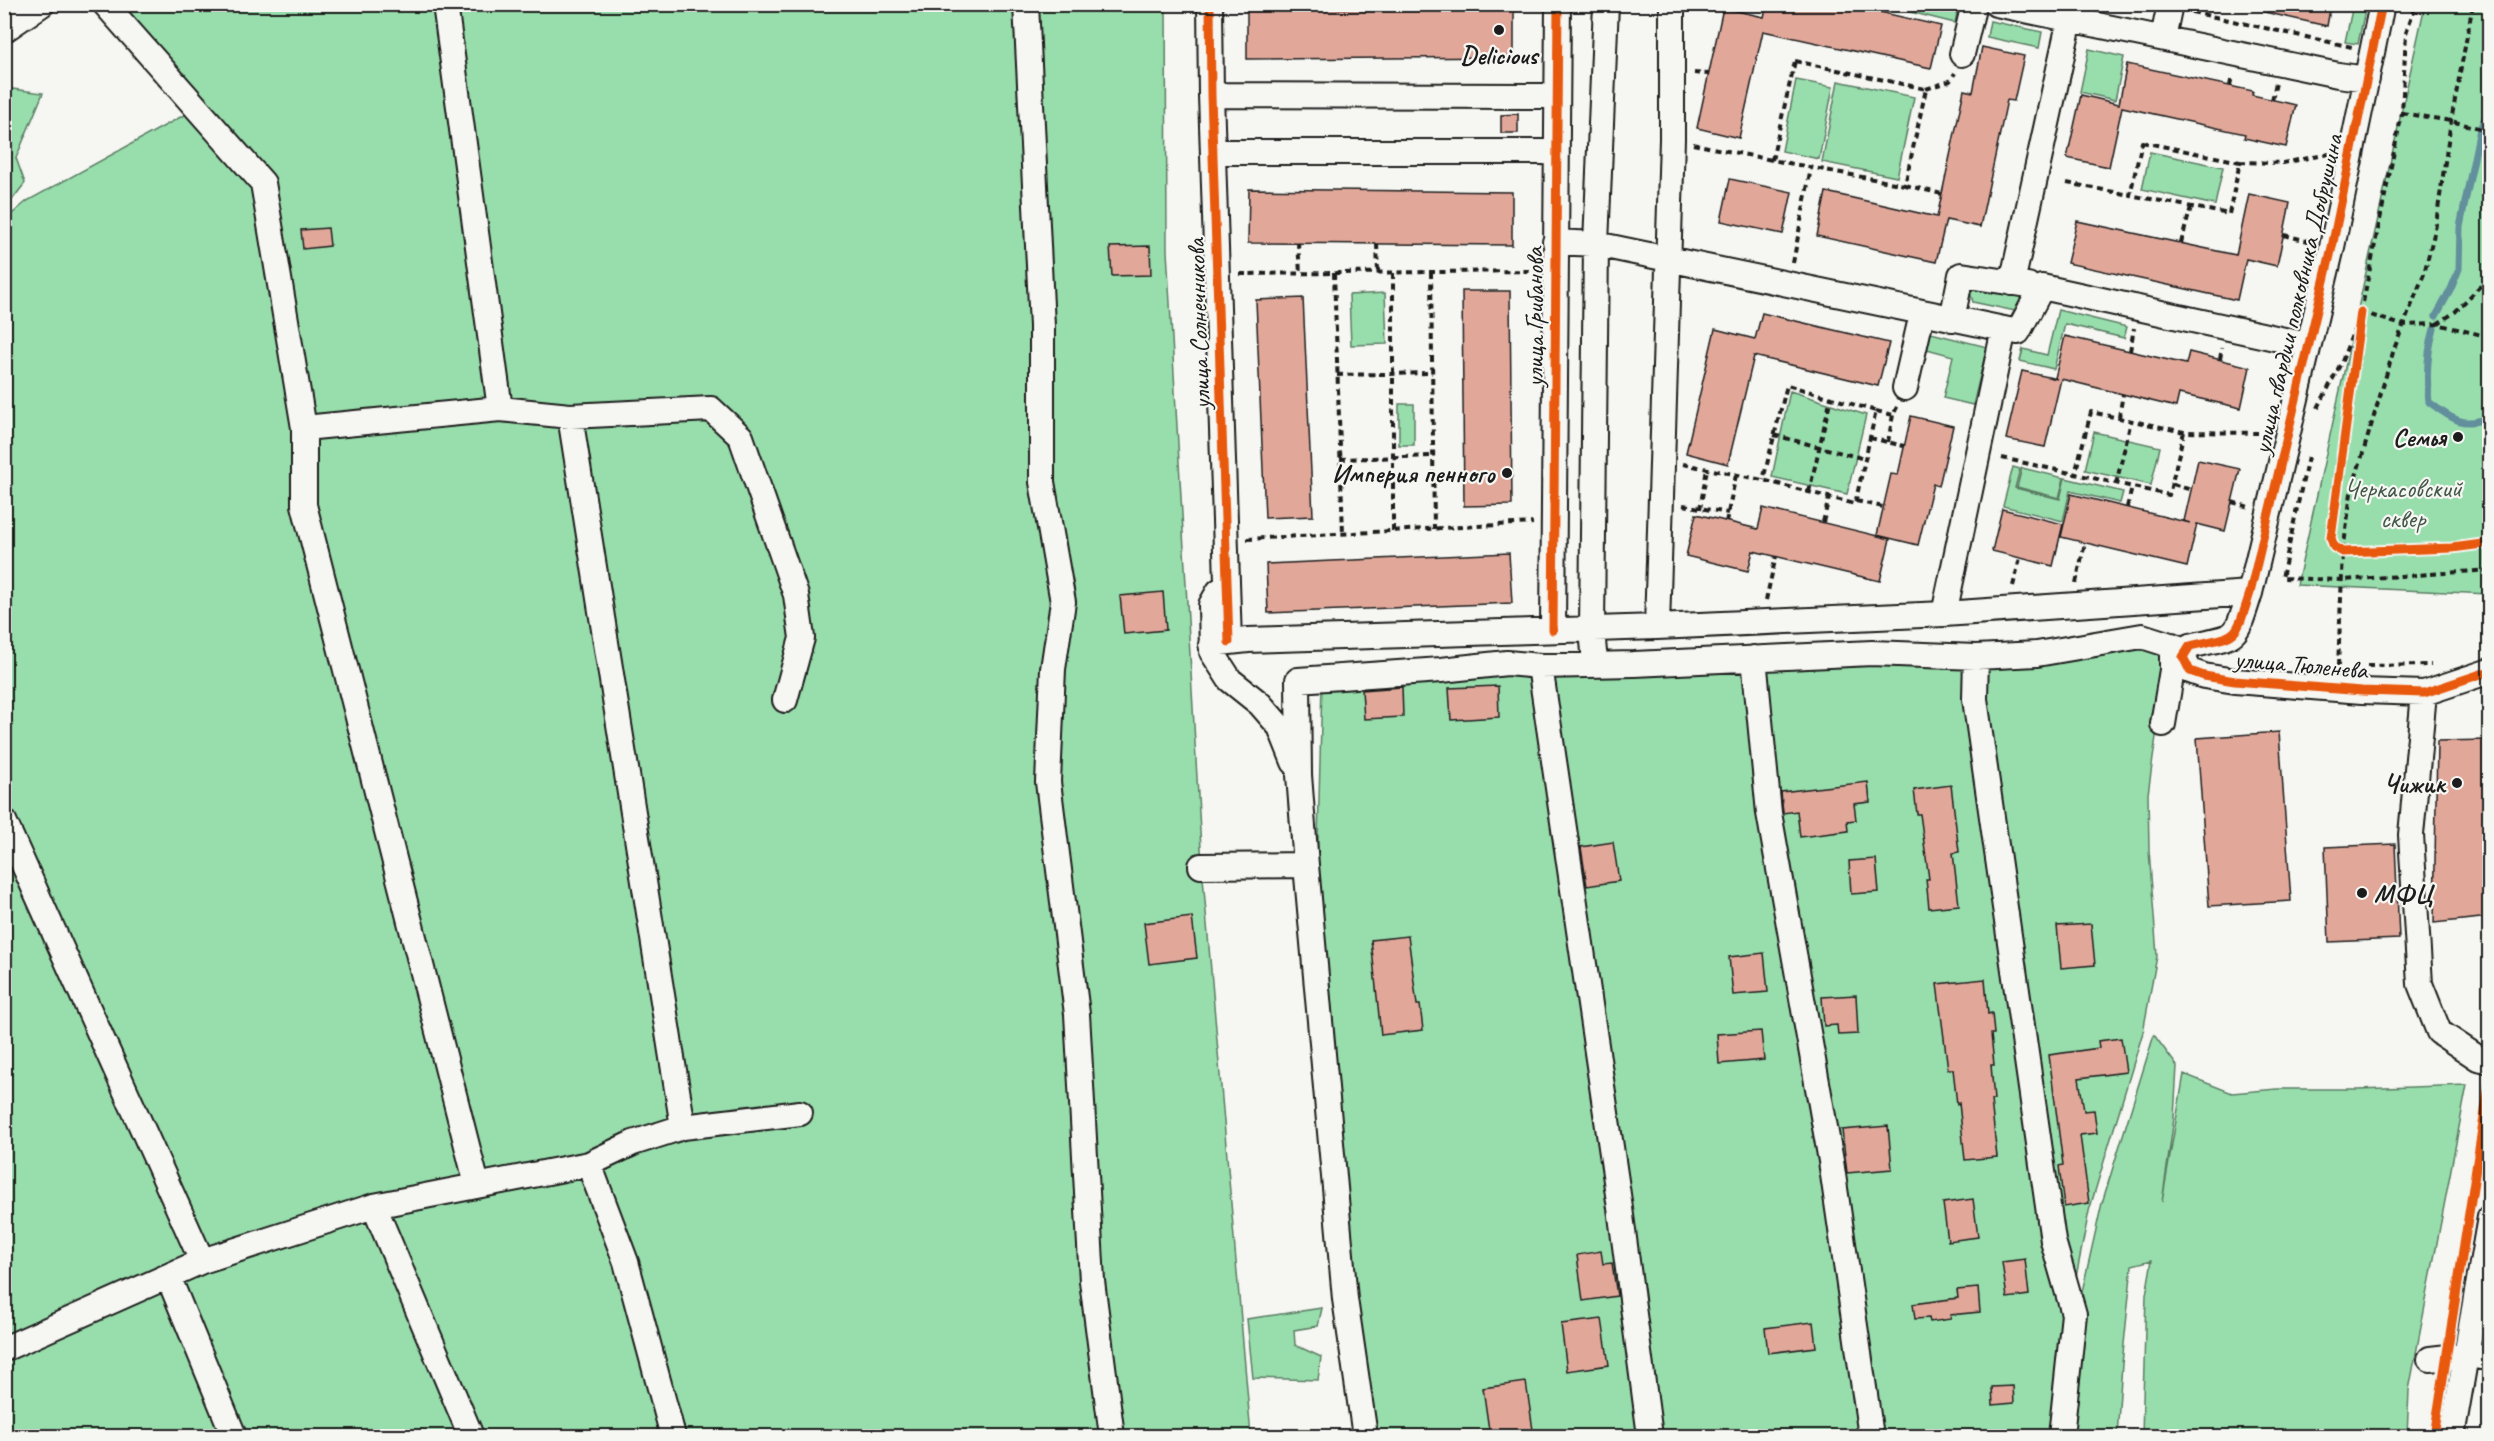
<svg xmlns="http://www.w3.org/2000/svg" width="2494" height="1441" font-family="Caveat,sans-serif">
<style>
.green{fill:#98deac;stroke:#5a7d64;stroke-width:1.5}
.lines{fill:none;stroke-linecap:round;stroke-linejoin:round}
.stream{stroke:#628f9c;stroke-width:7}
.building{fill:#e1a89a;stroke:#1c1c1c;stroke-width:1.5}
.minor-casing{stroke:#1c1c1c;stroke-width:28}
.path{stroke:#1c1c1c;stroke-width:4;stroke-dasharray:6 4.5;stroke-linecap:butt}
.minor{stroke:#f6f6f2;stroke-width:24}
.cycleway-casing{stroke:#f6f6f2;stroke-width:13}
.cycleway{stroke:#e8590c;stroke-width:9}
.poi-dot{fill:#1c1c1c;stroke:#f6f6f2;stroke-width:2}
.labels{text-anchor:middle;stroke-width:4.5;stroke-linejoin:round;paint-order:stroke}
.poi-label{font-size:26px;font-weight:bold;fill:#1c1c1c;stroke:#f6f6f2;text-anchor:end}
.street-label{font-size:26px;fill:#1c1c1c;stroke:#f6f6f2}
.park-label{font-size:26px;fill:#415647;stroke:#f6f6f2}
</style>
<rect width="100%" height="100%" fill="#f6f6f2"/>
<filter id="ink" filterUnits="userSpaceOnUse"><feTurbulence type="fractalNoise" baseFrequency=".0167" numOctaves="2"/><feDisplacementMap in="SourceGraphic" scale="12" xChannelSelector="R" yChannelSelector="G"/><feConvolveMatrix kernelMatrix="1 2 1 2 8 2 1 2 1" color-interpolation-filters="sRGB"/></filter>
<g filter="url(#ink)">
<!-- green -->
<path class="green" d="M1878 4 1917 5 1957 13 1955 23Z
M119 5H1166L1167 251 1202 866 1251 1436H5V220L27 201 208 102Z
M2353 5H2366L2358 44 2345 42Z
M2425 5H2489V594L2297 585Z
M1990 21 2042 32 2039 48 1987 37Z
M2089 49 2124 57 2115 100 2080 92Z
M1796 80 1833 87 1819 159 1782 151Z
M1838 81 1914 97 1897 177 1822 162Z
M5 88 43 93 16 158 25 183 5 209Z
M2150 152 2223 167 2215 205 2142 189Z
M1977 283 2018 291 2021 302 2015 311 1973 302 1970 292Z
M1385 293 1387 344 1351 345 1349 295Z
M2058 310 2127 327 2124 338 2065 324 2054 369 2020 361 2023 349 2047 355Z
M1931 333 1987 347 1973 405 1943 398 1953 356 1927 349Z
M1790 391 1866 415 1847 494 1772 477Z
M1399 404H1414V445H1399Z
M2094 432 2160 447 2151 485 2085 470Z
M2013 467 2020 469 2015 488 2060 499 2065 478 2123 492 2120 503 2070 491 2063 521 2003 506Z
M2022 468 2064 478 2059 498 2017 487Z
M2163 639 2165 672 2148 794 2149 850 2157 956 2143 1032 2089 1211 2068 1318 2055 1436H1370L1316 917 1322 684Z
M2154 1035 2177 1066 2174 1118 2162 1202 2184 1074 2232 1093 2277 1089H2358L2467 1085 2409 1390 2407 1436H2142L2146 1295 2152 1260 2132 1265 2122 1364 2117 1436H2064L2077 1314 2102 1203Z
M1322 1308 1318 1326 1294 1330 1295 1345 1321 1357 1318 1380 1253 1378 1247 1319Z"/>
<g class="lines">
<!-- stream -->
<path class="stream" d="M2436 316 2451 289 2459 269 2460 227 2480 129 2490 107
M2434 329C2427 353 2426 377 2429 402 2450 418 2463 429 2490 417"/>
</g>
<!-- building -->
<path class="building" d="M1767 4H1845L1941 26 1931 68 1763 31 1739 138 1697 128 1723 8 1764 17Z
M2265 4H2331L2327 26 2264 12Z
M1514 7V57L1247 59V9Z
M1982 47 2024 56 2014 101 2007 100 1980 227 1946 220 1936 262 1817 236 1826 192 1937 217 1964 90 1973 92Z
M2127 64 2253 91 2252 95 2296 105 2286 147 2244 138 2245 134 2122 107 2109 167 2067 158 2081 95 2119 104Z
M1518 114V133H1501V115Z
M1730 179 1792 192 1783 234 1721 221Z
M1249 189 1512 192V245L1248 243Z
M2249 194 2290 203 2277 266 2246 259 2237 300 2067 263 2077 221 2236 255Z
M328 228 330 246 303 249 301 230Z
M1150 246 1151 275 1112 276 1110 247Z
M1462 291H1510L1512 505 1464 506Z
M1303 298 1313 516 1265 518 1256 300Z
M1762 313 1889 343 1878 386 1754 356 1728 464 1686 453 1715 329 1755 339Z
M2065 336 2186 364 2189 352 2250 367 2241 408 2179 394 2176 407 2061 379 2045 447 2006 439 2022 371 2057 379 2055 378Z
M1911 416 1953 426 1939 486 1933 484 1918 545 1877 535 1891 474 1898 475Z
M2198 460 2240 469 2225 531 2197 524 2187 567 2061 537 2071 494 2190 523 2184 521Z
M1763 508 1890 539 1880 581 1753 551 1748 571 1686 556 1696 514 1758 529Z
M2002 509 2063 524 2053 566 1992 551Z
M1509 553 1512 603 1268 613 1266 564Z
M1163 592 1166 630 1124 634 1120 596Z
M1498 686 1499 717 1451 720 1449 688Z
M1402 687 1403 717 1364 719 1362 690Z
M2279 732 2291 901 2209 906 2197 738Z
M2490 740V917L2434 923 2437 741Z
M1868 782 1870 802 1854 804 1856 820 1847 821 1848 831 1800 837 1797 811 1783 813 1781 792Z
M1951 785 1959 852 1953 853 1959 905 1929 908 1926 879H1929L1920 814H1917L1914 790Z
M1613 842 1619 881 1587 886 1581 847Z
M2395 844 2399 939 2329 942 2325 847Z
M1876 859 1879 892 1851 894 1849 861Z
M1192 917 1197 958 1149 964 1144 923Z
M2091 924 2095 965 2061 968 2057 926Z
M1408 936 1417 1005H1420L1423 1030 1381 1035 1371 940Z
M1764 953 1768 992 1733 995 1729 957Z
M1985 979 1988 1014 1992 1013 1994 1034H1991L1994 1065H1991L1994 1100H1991L1997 1157 1965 1160 1959 1103 1957 1104 1953 1069H1948L1937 984Z
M1856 995 1858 1034 1838 1035 1837 1025 1824 1026 1822 997Z
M1761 1031 1764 1060 1719 1064 1717 1034Z
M2121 1038 2126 1072 2079 1078 2084 1111 2094 1110 2097 1133 2080 1135 2089 1203 2064 1207 2059 1166 2063 1165 2049 1055 2099 1048 2098 1041Z
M1888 1126 1892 1169 1847 1173 1842 1130Z
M1973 1199 1978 1237 1948 1241 1943 1203Z
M1601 1251 1603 1264 1612 1263 1617 1296 1583 1301 1577 1255Z
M2025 1259 2029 1295 2007 1298 2002 1262Z
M1978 1288 1980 1312 1950 1315 1951 1319 1930 1322 1929 1318 1915 1319 1913 1304 1958 1298 1957 1290Z
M1602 1319 1609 1365 1567 1371 1561 1324Z
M1813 1322 1816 1347 1768 1353 1765 1328Z
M1526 1382 1534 1437H1490L1483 1388Z
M2013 1386 2014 1403 1993 1405 1992 1387Z"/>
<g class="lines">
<defs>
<path id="minor" d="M105 4 263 183 304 428V505L477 1185
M445 4 500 409
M1026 4 1042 326V482L1063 602 1053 669 1048 782 1077 1014 1092 1281 1112 1436
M1210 4 1211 95 1229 642
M1996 4 2338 75 2367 79
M2382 4 2332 247 2250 593C2234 643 2239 634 2190 646L2183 657 2190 671 2204 676 2235 681 2362 691 2424 693 2490 671
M4 30 42 4
M2163 38 2170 4
M1962 54 1974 4
M1211 95 1556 96
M1214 152H1556
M1555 242 1596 244 2018 332 2042 287 2307 345
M2012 283 2070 19
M1952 319 1961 275 2028 285
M1905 388 1919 327
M570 416 683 1127
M304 428 500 409 570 416 711 409 741 437 796 595 802 638 785 700
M1219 591 1211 605 1212 652 1230 680 1260 704 1280 727 1294 762
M1944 614 2004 329
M1657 627 1944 614 2250 593
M1553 630 1558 4
M1211 644 1248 640 1657 627 1672 139V4
M1976 657 1975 699 2053 1241 2074 1314 2061 1436
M1754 658 1769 813 1831 1161 1871 1436
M1595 664 1592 629 1596 244 1606 4
M1540 666 1634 664 1872 653 1976 657 2037 654 2142 636 2186 650
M2424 693 2411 835 2420 984 2439 1032 2478 1058 2490 1061
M2163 724 2172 670V645
M4 821 202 1261
M1201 866 1306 865
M589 1164 626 1262 673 1436
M374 1206 471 1436
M168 1276 234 1436
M4 1349 202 1261 374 1206 589 1164 633 1143 683 1127 800 1113
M2430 1359 2466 1355 2490 1358
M1365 1436 1345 1299 1306 865 1299 775 1298 680 1441 670 1507 663 1540 666 1620 1208 1650 1436
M2452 1436 2490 1217"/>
</defs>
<!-- minor casing -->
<use href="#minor" class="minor-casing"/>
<!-- path -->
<path class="path" d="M2192 12 2352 47
M1795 61 1926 89 1905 185 1772 160Z
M1694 73 1709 74
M2230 86 2232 76
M1926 89 1950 81 1955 73
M2272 100 2276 83
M2402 113 2451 121 2490 131
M2142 142 2240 162 2229 214 2130 195Z
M1693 144 1772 160
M2240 162 2283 163 2329 154
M2067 183 2130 195
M1905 185 1942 194
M2284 235 2312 242
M1298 243 1300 273
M2181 243 2191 207
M1377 244 1378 272
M1793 263 1811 168
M1431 272 1434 529
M1334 273 1343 534
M1240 274 1534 271
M2490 304V305
M2361 312 2402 325 2437 324 2490 337
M2437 324 2455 312 2486 280 2490 279
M2130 351 2134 328
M2220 359 2222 348
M1337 375 1432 373
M2318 408 2341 363 2361 312 2402 113 2406 33 2416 4
M1876 411 1893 415 1897 407
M2119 417 2123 394
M2184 432 2169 495 2075 474 2091 412 2184 432 2258 433
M1774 435 1865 459
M1870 438 1904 446
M1888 442 1893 415
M2308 457 2282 578 2342 580 2490 570
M2002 458 2075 474
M1340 459 1433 456
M1683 464 1763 480 1855 504 1876 411 1787 385 1763 480
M2116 484 2131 421
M2173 484 2191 490
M1809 492 1831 397
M1856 501 1883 507
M2232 502 2249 507
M1683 505 1728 513
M2127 507 2132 488
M1700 509 1707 469
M1726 522 1736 475
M1823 522 1829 498
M1393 531V272
M1247 539 1533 523
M2076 583 2085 543
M2013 586 2020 558
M1766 600 1776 556
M2338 666 2343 552 2351 493 2394 349 2424 274 2435 230 2451 121 2473 4
M2367 666 2431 665"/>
<!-- minor -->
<use href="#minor" class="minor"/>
<defs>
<path id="cycleway" d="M1210 4 1211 95 1229 642
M2382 4 2332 247 2250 593C2234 643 2239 634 2190 646L2183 657 2190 671 2204 676 2235 681 2362 691 2424 693 2490 671
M2361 312 2331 538 2334 547 2343 552 2452 548 2490 543
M1553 630 1558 4
M2434 1436 2490 1079"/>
</defs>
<!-- cycleway casing -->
<use href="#cycleway" class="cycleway-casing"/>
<!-- cycleway -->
<use href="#cycleway" class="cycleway"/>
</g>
</g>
<!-- markers -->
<g class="poi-dot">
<circle cx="1499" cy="30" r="6"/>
<circle cx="2458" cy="437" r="6"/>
<circle cx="1507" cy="473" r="6"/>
<circle cx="2457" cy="783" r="6"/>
<circle cx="2362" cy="893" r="6"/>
</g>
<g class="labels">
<!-- poi labels -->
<g class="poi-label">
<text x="1499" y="64" text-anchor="middle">Delicious</text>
<text x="2446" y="446">Семья</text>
<text x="1495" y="482">Империя пенного</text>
<text x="2445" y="792">Чижик</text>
<text x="2374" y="902" text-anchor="start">МФЦ</text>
</g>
<!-- street labels -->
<g class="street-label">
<text transform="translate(2297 294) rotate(-77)" y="9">улица гвардии полковника Добрушина</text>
<text transform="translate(1534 317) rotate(-90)" y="9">улица Грибанова</text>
<text transform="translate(1198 324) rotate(-92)" y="9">улица Солнечникова</text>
<text transform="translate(2301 664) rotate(5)" y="9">улица Тюленева</text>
</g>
<!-- park labels -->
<g class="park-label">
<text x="2403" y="497">Черкасовский<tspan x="2403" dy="30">сквер</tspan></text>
</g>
</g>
<!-- margin -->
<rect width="2494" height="1441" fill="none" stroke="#f6f6f2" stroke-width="24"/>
<rect x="12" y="12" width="2470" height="1417" fill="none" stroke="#1c1c1c" stroke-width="2" filter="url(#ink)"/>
</svg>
